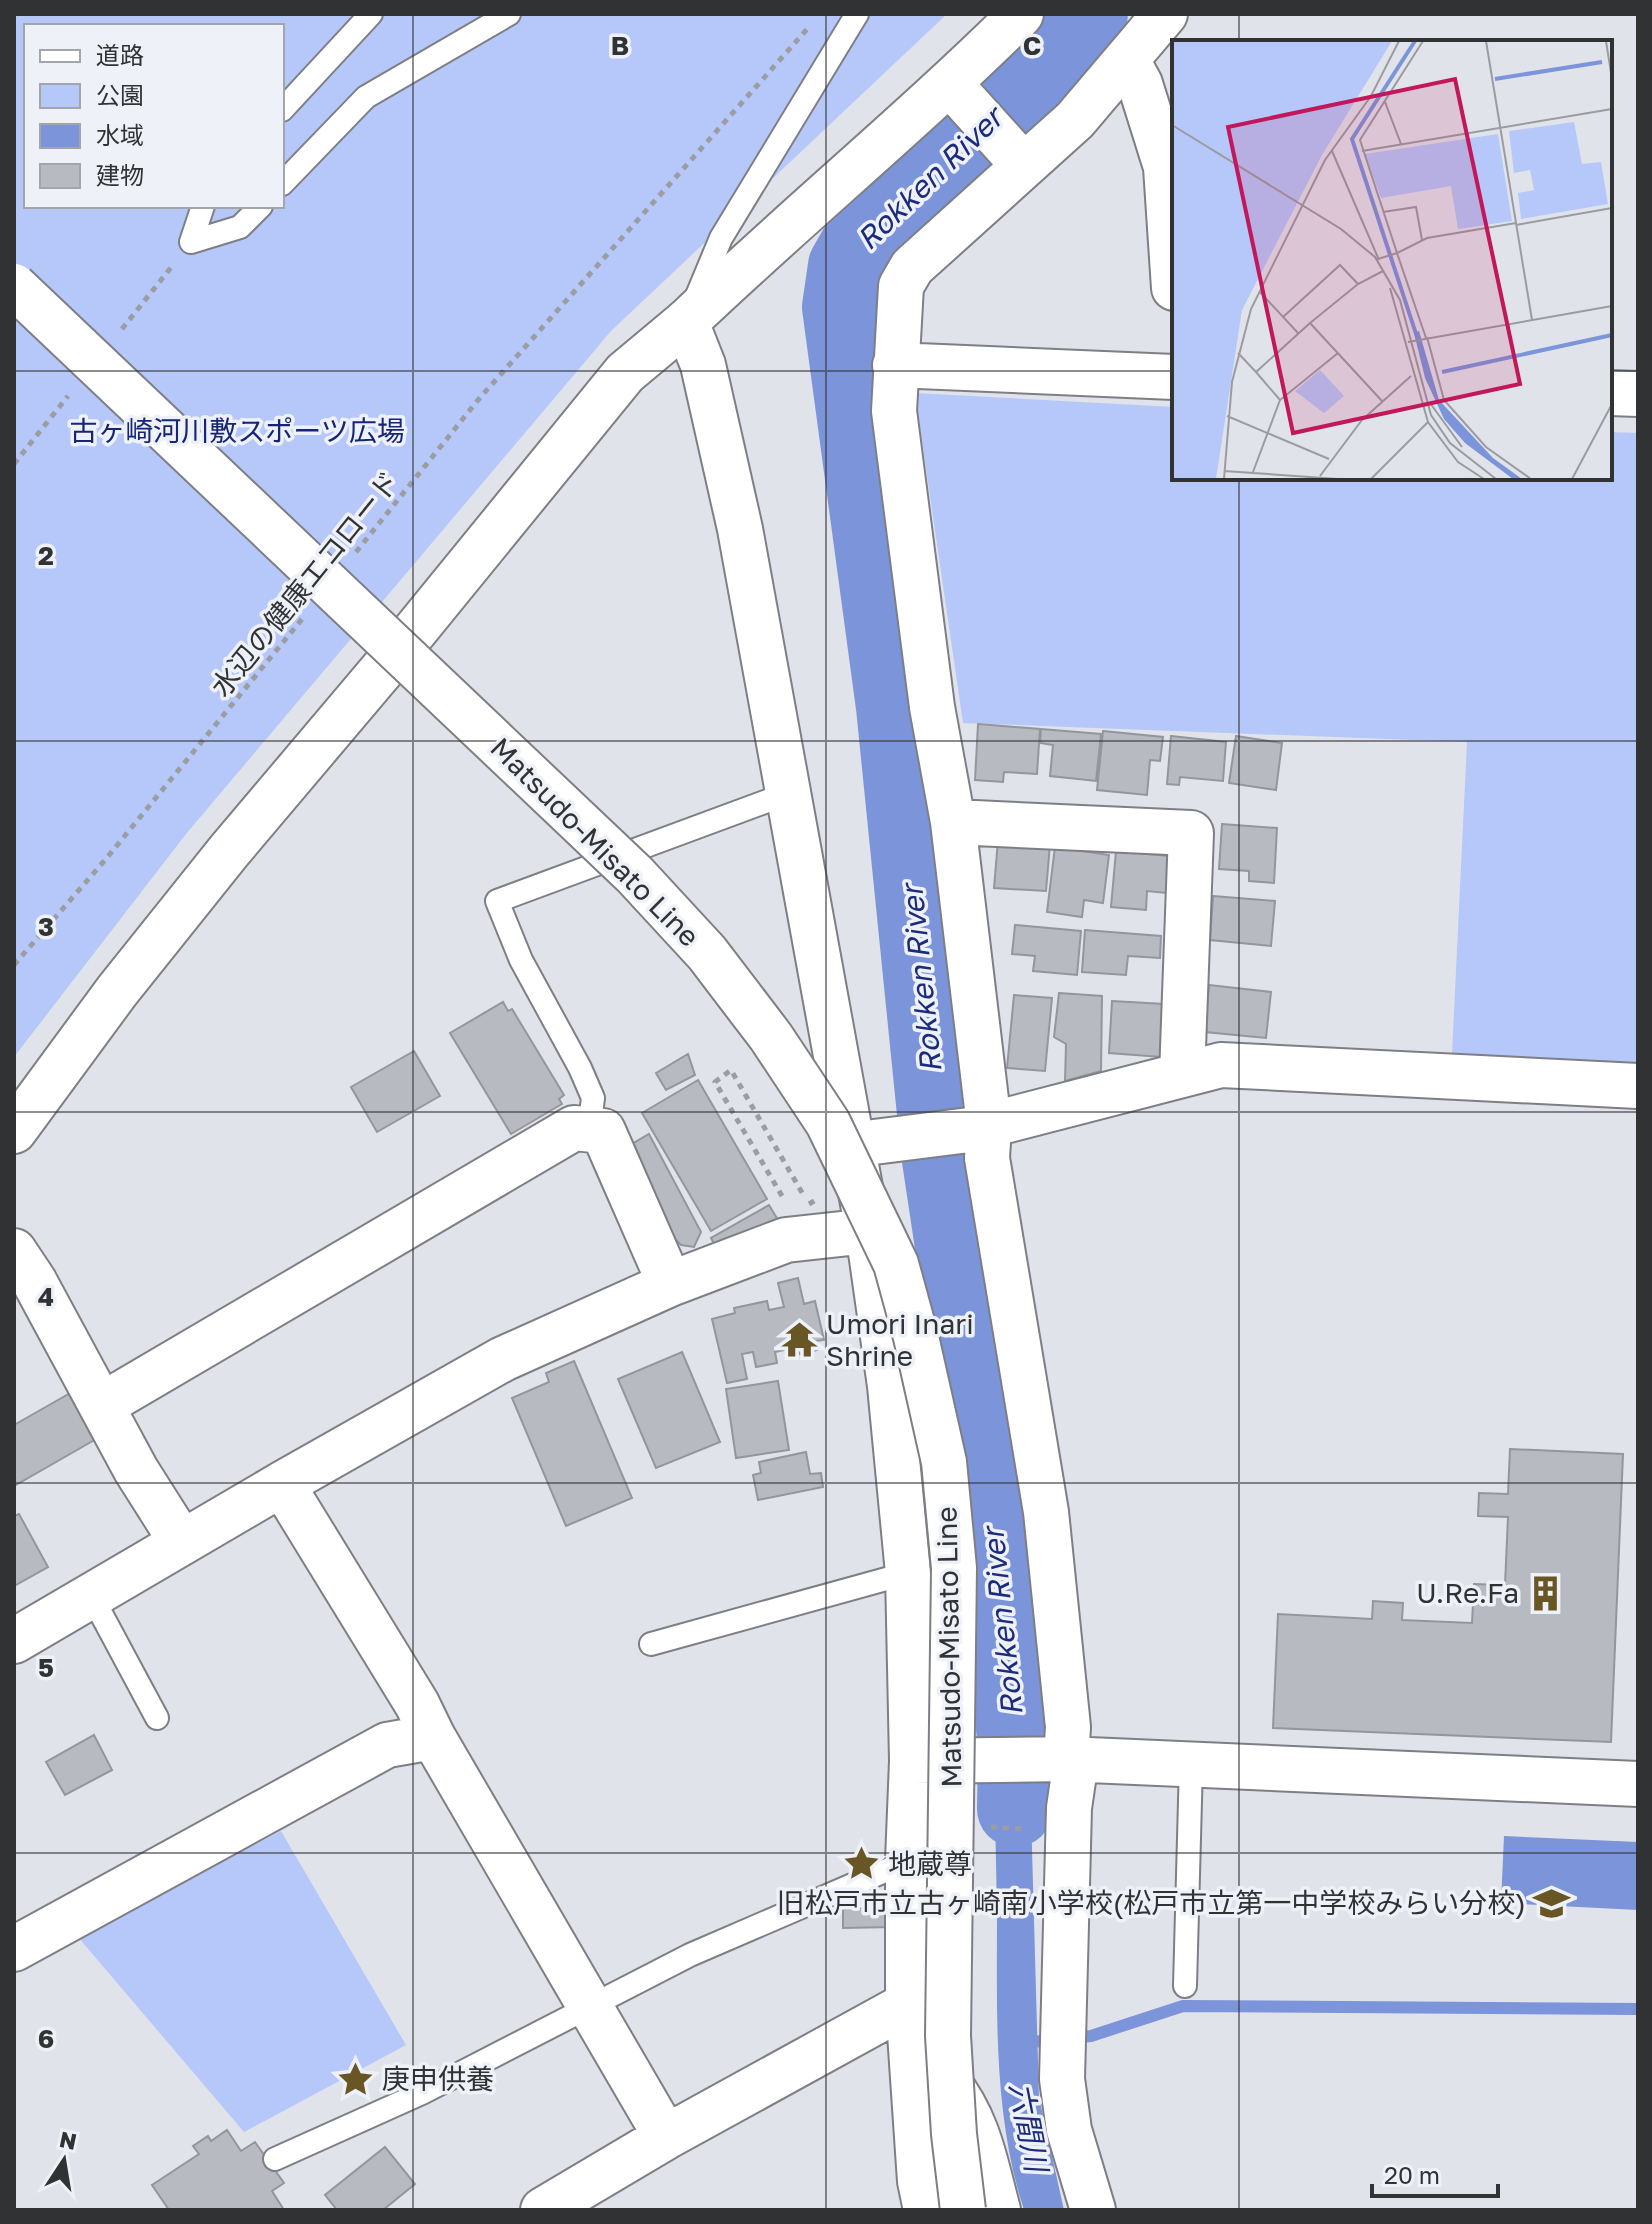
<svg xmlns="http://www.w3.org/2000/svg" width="1652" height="2224" font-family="'Golos Text','Noto Sans JP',sans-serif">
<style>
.green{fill:#b5c8f9;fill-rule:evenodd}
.water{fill:#7c94da}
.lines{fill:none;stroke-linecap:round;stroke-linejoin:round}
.stream{stroke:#7c94da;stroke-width:12}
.river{stroke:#7c94da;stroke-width:76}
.building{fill:#b8bac1;stroke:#93969c;stroke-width:2}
.service-casing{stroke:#7d7f85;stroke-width:26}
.minor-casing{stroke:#7d7f85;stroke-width:48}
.tertiary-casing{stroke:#7d7f85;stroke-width:48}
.path{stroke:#9b9da2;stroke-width:5;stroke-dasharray:6 6;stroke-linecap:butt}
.service{stroke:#fff;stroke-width:22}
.minor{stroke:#fff;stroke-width:44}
.tertiary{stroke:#fff;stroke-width:44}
.secondary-bridge-casing{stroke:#7d7f85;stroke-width:48;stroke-linecap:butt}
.path-bridge{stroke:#9b9da2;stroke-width:5;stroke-dasharray:6 6;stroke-linecap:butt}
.secondary-bridge{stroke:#fff;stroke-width:44}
.grid{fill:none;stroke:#313234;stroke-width:2;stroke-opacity:0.55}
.labels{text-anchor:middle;stroke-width:7;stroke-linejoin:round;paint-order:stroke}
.park-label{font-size:28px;fill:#162575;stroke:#eef1f7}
.street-label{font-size:28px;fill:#313234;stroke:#eef1f7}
.poi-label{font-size:28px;fill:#313234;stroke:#eef1f7;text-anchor:start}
.water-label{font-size:30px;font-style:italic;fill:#1c2c7d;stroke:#eef1f7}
.inset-river{fill:none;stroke:#7c94da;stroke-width:4}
.inset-road{fill:none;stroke:#9b9ca1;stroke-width:2}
.view{fill:#c2185b;fill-opacity:0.15;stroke:#c2185b;stroke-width:4}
.inset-edge{fill:none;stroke:#313234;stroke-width:4}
.grid-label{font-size:26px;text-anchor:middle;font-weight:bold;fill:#313234;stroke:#eef1f7;stroke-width:7;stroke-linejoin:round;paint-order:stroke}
</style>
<rect width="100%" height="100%" fill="#e1e3ea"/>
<!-- green -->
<path class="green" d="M14 14H947L611 331 186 834 14 1057ZM26 26H282V206H26Z
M915 393 1174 407V478H1610V432L1638 433V1063L1452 1054 1467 742 963 723Z
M281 1831 406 2045 244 2132 78 1937Z"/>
<!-- water -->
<path class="water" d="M1028 1706 1039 2098 1064 2210H1024C993 2115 997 2013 997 1914 996 1845 994 1776 991 1707Z
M1504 1836 1638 1842V1910L1501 1903Z"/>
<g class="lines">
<!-- stream -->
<path class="stream" d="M1022 2043 1091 2036 1183 2006 1638 2009"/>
<!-- river -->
<path class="river" d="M1015 1809 1016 1748 991 1499 939 1153 894 707 840 307 846 266 862 238 1005 105 1090 14"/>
</g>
<!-- building -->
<path class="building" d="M978 724 1040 729 1037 774 1004 772 1003 782 975 780Z
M1041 729 1101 734 1096 781 1050 776 1053 745 1040 743Z
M1103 731 1163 737 1160 761 1150 760 1147 795 1097 790Z
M1171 736 1226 742 1223 781 1180 777 1179 785 1167 784Z
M1236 736 1282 743 1276 790 1229 783Z
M1222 824 1277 828 1274 883 1249 881V871L1219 869Z
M998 840 1050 844 1046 891 994 888Z
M1055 847 1109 855 1103 903 1084 900 1082 917 1047 912Z
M1116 851 1169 856 1166 893 1147 891 1146 910 1111 907Z
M1213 896 1275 901 1271 946 1210 940Z
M1015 925 1081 931 1077 975 1033 971 1035 956 1012 954Z
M1085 930 1161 936 1160 958 1128 956 1126 975 1082 972Z
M1209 985 1271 992 1266 1038 1205 1032Z
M1059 993 1102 996 1101 1071 1065 1081 1066 1044 1054 1037Z
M1014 995 1052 998 1045 1071 1007 1068Z
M1112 1001 1164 1004 1161 1057 1109 1053Z
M503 1002 508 1011 512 1009 564 1095 559 1099 562 1104 511 1134 450 1033Z
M414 1051 440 1096 377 1132 351 1087Z
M688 1054 695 1075 666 1090 656 1073Z
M698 1080 767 1199 711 1231 642 1113Z
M649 1134 701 1232 694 1247 681 1245 675 1239 632 1144Z
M769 1205 778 1220 714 1244 711 1238Z
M798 1278 804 1304 815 1301 824 1340 815 1341 817 1350 800 1354 798 1347 775 1352 777 1363 756 1367 753 1352 742 1354 747 1379 727 1383 712 1319 735 1313 734 1308 767 1301 769 1310 784 1307 778 1283Z
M682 1352 720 1442 656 1468 618 1379Z
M574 1361 632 1498 566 1526 512 1398 549 1382 546 1373Z
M778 1381 789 1450 736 1458 726 1389Z
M72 1392 98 1438 14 1486V1425Z
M1510 1449 1623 1454 1611 1742 1273 1728 1278 1614 1372 1619 1373 1601 1403 1603 1402 1620 1472 1623 1474 1584 1505 1585 1508 1517 1478 1516 1479 1493 1508 1494Z
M806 1452 810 1474 821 1473 823 1487 758 1500 753 1475 761 1473 759 1462Z
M19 1514 48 1567 14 1586V1516Z
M94 1735 112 1770 65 1795 46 1762Z
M892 1907 893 1927 843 1928V1909Z
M227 2130 241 2151 255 2142 284 2183 272 2191 284 2210H169L152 2185 199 2154 193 2146 208 2136 211 2141Z
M385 2147 415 2184 383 2210H337L325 2195Z"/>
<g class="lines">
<defs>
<path id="service" d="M282 110 371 14
M282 184 366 97 509 14
M191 242 240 227 261 206
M191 242 203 206
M696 298 721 238 857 14
M589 1129 593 1098 580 1068 521 960 497 901 789 793
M91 1595 157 1718
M651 1644 908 1573
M1185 1986 1191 1764
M275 2159 422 2093 690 1955 908 1861"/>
<path id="minor" d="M1127 60 1140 84 1166 167 1174 288
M950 84 1024 166
M895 365 1174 377
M1610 393 1638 394
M953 822 1191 833 1182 1075
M850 1145 977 1129 989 1125 953 822 932 707 894 411 901 286 912 267 1075 120 1165 14
M14 1251 34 1281 136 1470 181 1541
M102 1405 574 1128 603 1131 670 1284
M14 1641 282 1484
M1066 1759 1068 1727 1046 1512 987 1158 989 1125 1221 1065 1638 1086
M1076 1760 1069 1808 1062 2079 1069 2130 1093 2210
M913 1761 1066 1759 1638 1784
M14 1949 387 1745 433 1737
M947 2081C979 2121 985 2162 998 2210
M666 2137 433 1737 417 1704 282 1484 503 1359 670 1284 786 1240 868 1231
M543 2210 666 2137 908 2004
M926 2210 920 2181 908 2004V1861L912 1761 908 1573 890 1386 868 1231 740 529 703 365 686 322C796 217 913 121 1021 14"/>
<path id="tertiary" d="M14 1131 117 991 229 851 409 638 625 373 686 322"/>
</defs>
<!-- service casing -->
<use href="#service" class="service-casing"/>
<!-- minor casing -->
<use href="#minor" class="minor-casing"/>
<!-- tertiary casing -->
<use href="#tertiary" class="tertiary-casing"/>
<!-- path -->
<path class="path" d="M122 329 173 265
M14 464 68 396
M356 552 478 400 809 27
M14 965 105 860 302 619
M782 1196 715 1082 731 1070 804 1196
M991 1827 1025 1829"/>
<!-- service -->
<use href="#service" class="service"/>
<!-- minor -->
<use href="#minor" class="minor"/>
<!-- tertiary -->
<use href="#tertiary" class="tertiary"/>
<defs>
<path id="secondary-bridge" d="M14 286 635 875 707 953 771 1037 828 1123 896 1264 916 1337 944 1462 954 1568 948 2036 954 2134 963 2210"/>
</defs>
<!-- secondary-bridge casing -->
<use href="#secondary-bridge" class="secondary-bridge-casing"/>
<!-- path-bridge -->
<path class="path-bridge" d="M809 1204 819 1198"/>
<!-- secondary-bridge -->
<use href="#secondary-bridge" class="secondary-bridge"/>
</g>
<!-- grid -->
<path class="grid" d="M413 14V2210M826 14V2210M1239 14V42M14 371H1174M1610 371H1638M1239 478V2210M14 741H1638M14 1112H1638M14 1483H1638M14 1853H1638"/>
<!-- icons -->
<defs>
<symbol id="temple-bare" viewBox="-9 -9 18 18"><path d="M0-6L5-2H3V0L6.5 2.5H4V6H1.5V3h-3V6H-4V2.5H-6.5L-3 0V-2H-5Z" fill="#685624" stroke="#eef1f7" stroke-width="2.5" paint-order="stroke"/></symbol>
<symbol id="building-bare" viewBox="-9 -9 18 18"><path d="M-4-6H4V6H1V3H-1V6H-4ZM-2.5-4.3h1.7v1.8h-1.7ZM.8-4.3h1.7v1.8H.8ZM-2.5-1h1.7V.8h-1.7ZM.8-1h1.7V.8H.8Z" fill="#685624" stroke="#eef1f7" stroke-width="2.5" paint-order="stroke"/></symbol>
<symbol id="sight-bare" viewBox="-9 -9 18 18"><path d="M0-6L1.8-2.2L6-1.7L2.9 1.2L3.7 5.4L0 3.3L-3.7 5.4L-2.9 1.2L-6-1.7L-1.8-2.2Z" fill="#685624" stroke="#eef1f7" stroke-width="2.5" paint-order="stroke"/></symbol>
<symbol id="school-bare" viewBox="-9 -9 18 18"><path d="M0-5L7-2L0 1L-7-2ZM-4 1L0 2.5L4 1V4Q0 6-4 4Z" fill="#685624" stroke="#eef1f7" stroke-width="2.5" paint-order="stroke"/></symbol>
</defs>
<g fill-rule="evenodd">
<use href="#temple-bare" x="774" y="1314" width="51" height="51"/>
<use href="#building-bare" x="1520" y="1568" width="51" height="51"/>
<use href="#sight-bare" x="836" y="1838" width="51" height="51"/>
<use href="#school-bare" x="1526" y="1878" width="51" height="51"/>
<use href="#sight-bare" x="330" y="2054" width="51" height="51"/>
</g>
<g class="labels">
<!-- park labels -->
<g class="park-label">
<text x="237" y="441">古ヶ崎河川敷スポーツ広場</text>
</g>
<!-- street labels -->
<g class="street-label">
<text transform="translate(305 584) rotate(-51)" y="10">水辺の健康エコロード</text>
<text transform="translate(595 842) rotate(45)" y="10">Matsudo-Misato Line</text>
<text transform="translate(949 1647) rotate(-91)" y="10">Matsudo-Misato Line</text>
</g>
<!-- poi labels -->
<g class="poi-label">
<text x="826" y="1334">Umori Inari<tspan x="826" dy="32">Shrine</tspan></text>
<text x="1519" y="1603" text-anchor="end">U.Re.Fa</text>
<text x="888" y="1874">地蔵尊</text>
<text x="1526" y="1913" text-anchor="end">旧松戸市立古ヶ崎南小学校(松戸市立第一中学校みらい分校)</text>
<text x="382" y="2089">庚申供養</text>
</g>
<!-- water labels -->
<g class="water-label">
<text transform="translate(930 179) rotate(-44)" y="10">Rokken River</text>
<text transform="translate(922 979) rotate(-96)" y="10">Rokken River</text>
<text transform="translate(1003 1622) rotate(-96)" y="10">Rokken River</text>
<text transform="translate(1028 2127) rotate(79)" y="10">六間川</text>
</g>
</g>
<!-- overview -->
<g transform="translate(1172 40)">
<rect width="440" height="440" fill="#e1e3ea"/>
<path d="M0 1H220L150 115 70 270 44 439H0ZM402 82 410 124 429 122 436 164 349 179 346 153 362 150 358 130 342 133 337 91ZM326 94 340 181 286 189 279 146 209 158 193 114ZM148 330 172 356 152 373 123 351Z" fill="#b5c8f9"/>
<path d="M247 291 267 360 321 418 350 439H341L293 403 272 379 253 338 242 293Z" fill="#7c94da"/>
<path class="inset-river" d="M243 1 180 99 248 306M323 39 430 22M270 332 440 295"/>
<path class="inset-road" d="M314 1 360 280M434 1 440 39M213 62 229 104M0 85 169 189 203 217 228 260 259 375 278 403 324 439M160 111 207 220M190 111 440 69M211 172 244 167 250 200M344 185 440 168M206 219 225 213 188 100 251 1M218 248 256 382 286 422 312 439M87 251 126 293M111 277 168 225 186 244M255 297 272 360 314 407 359 439M254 298 225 213 255 198 344 183M236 302 440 266M66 313 84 332 138 283M84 332 108 360M210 361 138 283 186 244 211 231M258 363 290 407M55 376 157 419M52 431 166 439M81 432 108 360 166 313M148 436 190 380 239 336M52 439 60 342 79 269 153 120 199 56 227 1M199 439 256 382M400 439 440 364"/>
<path class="view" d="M283 39 348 344 121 393 56 87Z"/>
<rect width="440" height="440" class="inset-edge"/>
</g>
<g class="grid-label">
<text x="620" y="55">B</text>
<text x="1032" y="55">C</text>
<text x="46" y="565">2</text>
<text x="46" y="936">3</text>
<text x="46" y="1306">4</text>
<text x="46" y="1677">5</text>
<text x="46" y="2048">6</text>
</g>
<!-- border -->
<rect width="1652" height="2224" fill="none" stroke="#313234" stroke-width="32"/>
<!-- legend -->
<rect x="24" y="24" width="260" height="184" fill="#eef1f7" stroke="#a2a5a9" stroke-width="2"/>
<rect x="40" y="50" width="40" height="12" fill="#ffffff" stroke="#a2a5a9" stroke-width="2"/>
<text x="96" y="64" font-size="24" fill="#313234">道路</text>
<rect x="40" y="84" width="40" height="24" fill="#b5c8f9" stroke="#a2a5a9" stroke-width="2"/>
<text x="96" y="104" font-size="24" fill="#313234">公園</text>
<rect x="40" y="124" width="40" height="24" fill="#7c94da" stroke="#a2a5a9" stroke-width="2"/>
<text x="96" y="144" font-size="24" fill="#313234">水域</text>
<rect x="40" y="164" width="40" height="24" fill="#b8bac1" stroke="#a2a5a9" stroke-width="2"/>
<text x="96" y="184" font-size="24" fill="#313234">建物</text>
<!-- north arrow -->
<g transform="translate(64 2160) rotate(12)" stroke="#eef1f7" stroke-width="6" paint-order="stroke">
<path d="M0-6L14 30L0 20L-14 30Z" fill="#313234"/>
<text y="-12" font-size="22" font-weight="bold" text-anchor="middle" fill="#313234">N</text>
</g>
<!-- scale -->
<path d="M1372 2184v12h126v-12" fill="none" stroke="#313234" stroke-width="4"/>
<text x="1384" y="2184" font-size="24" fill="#313234" stroke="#eef1f7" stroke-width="6" paint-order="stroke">20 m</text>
</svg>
